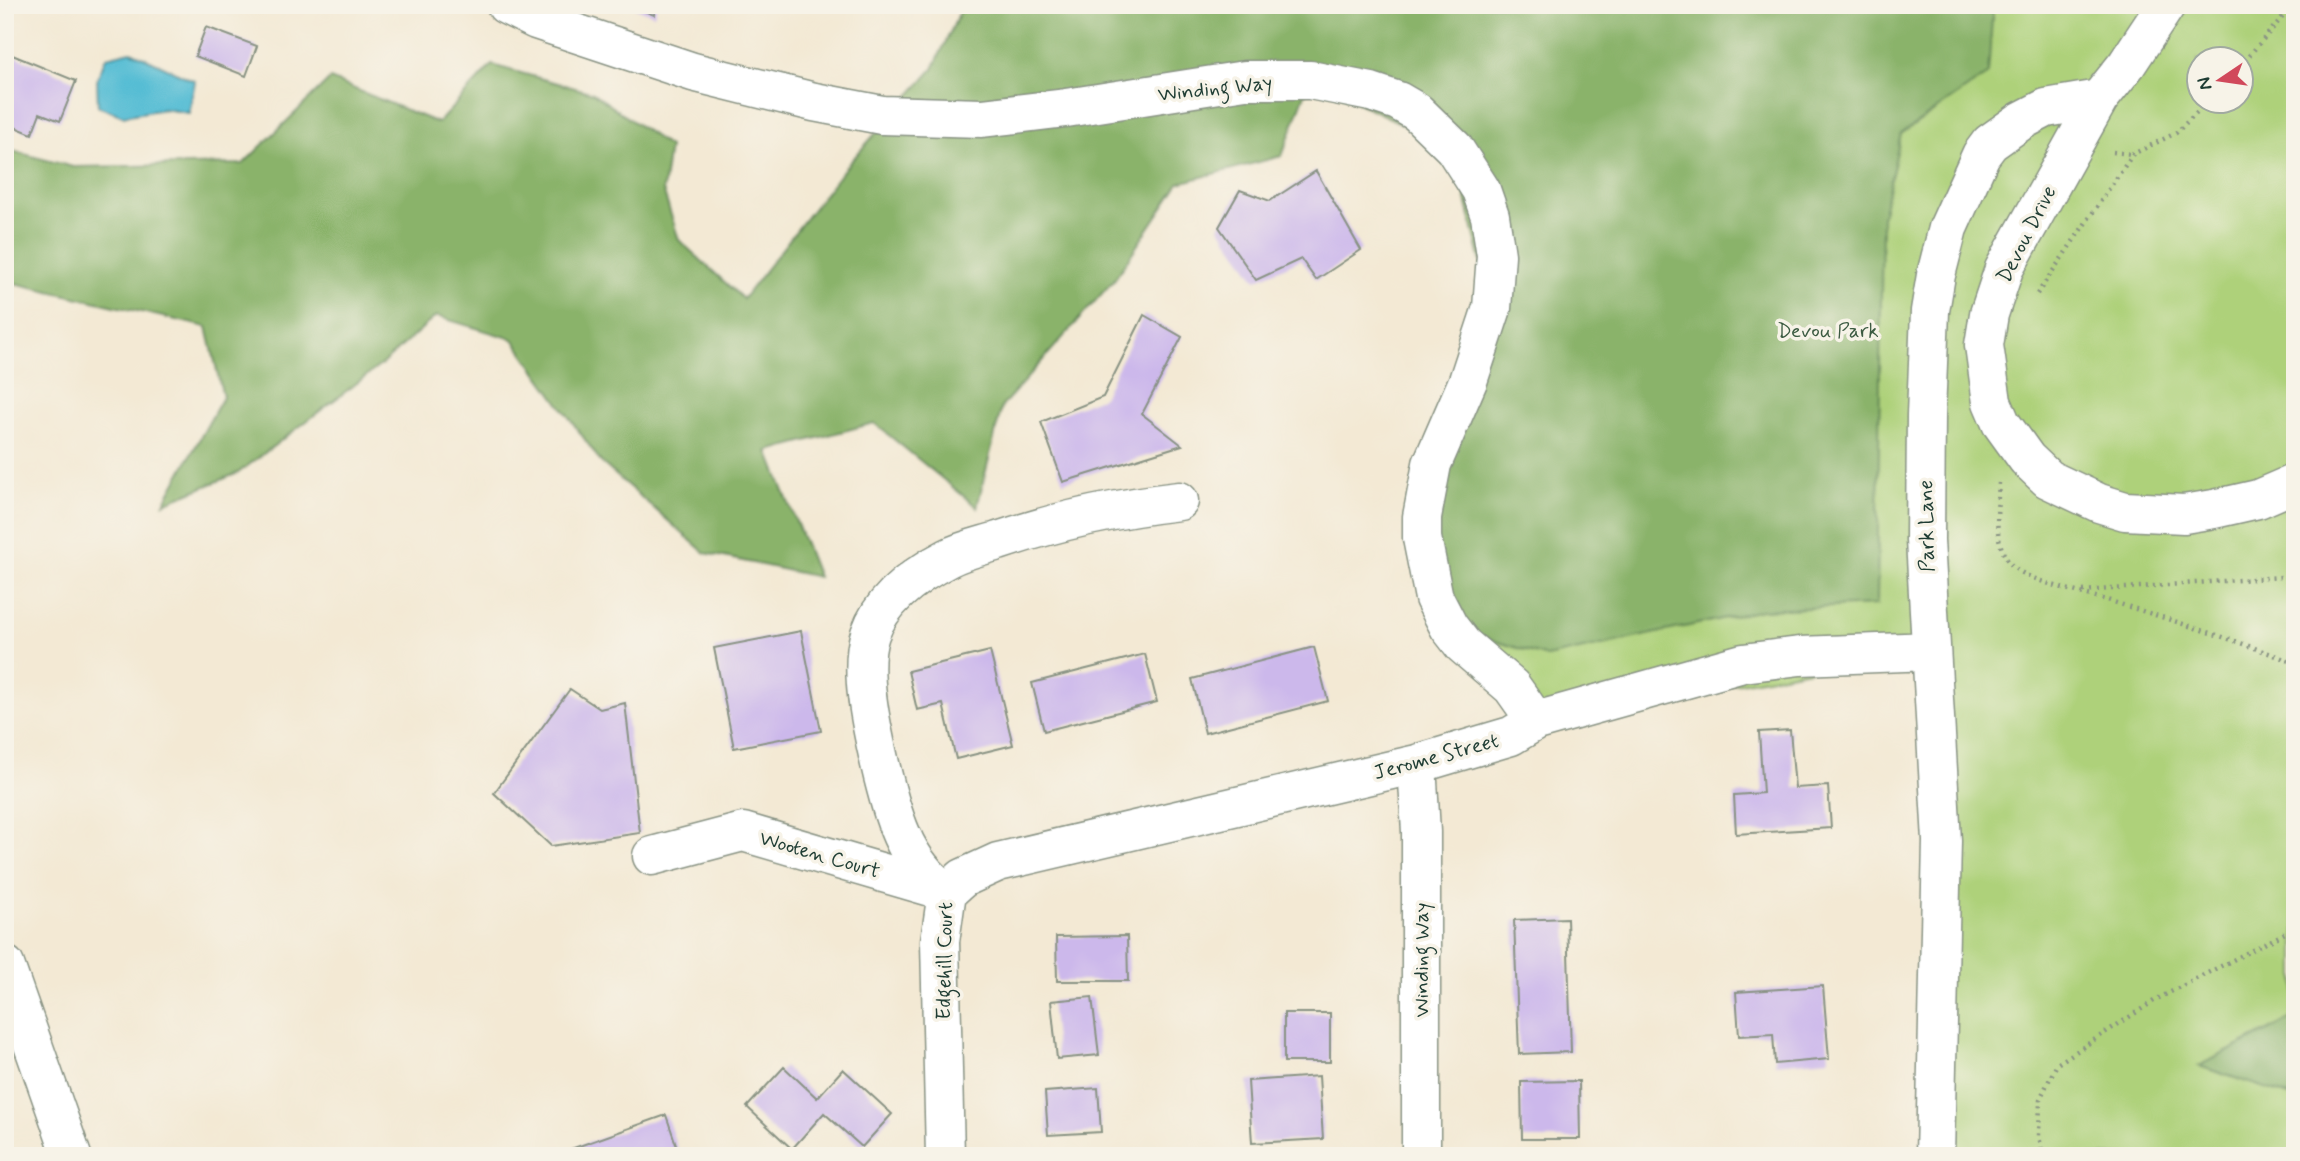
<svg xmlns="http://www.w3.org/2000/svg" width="2300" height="1161" font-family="Mynerve,sans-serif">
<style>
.green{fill:#aed17a;stroke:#668757;stroke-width:2;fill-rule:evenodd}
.forest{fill:#8ab36a;stroke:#54784f;stroke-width:2}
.water{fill:#56bdd4;stroke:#3a7d84;stroke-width:2}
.building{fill:#ccb8eb}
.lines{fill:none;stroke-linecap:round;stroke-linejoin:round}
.minor-casing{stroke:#899384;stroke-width:41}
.path{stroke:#899384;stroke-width:4.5;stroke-dasharray:2 5;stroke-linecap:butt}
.minor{stroke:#fff;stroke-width:38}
.labels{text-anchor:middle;stroke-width:7;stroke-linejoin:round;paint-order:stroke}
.street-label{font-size:21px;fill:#1f3d34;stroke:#f7f3e8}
.park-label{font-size:21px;fill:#3c5b42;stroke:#f7f3e8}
</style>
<rect width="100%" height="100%" fill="#f7f3e8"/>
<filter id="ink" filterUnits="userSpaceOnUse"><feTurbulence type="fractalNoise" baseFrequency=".0143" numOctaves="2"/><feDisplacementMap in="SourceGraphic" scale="14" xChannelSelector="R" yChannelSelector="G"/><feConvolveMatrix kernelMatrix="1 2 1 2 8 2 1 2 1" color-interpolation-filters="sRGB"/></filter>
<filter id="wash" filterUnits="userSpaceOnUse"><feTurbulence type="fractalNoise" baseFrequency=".00686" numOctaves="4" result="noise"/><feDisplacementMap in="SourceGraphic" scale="28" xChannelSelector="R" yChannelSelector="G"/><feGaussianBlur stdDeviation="1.57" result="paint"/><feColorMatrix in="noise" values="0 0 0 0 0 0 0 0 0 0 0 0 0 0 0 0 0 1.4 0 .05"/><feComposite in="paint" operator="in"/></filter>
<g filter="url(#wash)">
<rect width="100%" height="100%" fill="#f3e9d4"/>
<!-- green -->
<path class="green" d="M1152 5H2295V1156H1935L1931 652 1895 654 1536 721 1463 645 1492 308 1454 148ZM2198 60H2240V102H2198Z"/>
<!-- forest -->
<path class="forest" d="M963 5H1993L1988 74 1901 134 1882 217 1877 605 1762 610 1547 657 1449 627 1422 538 1492 308 1454 148 1310 80 1282 156 1179 183 1114 280 1002 406 977 507 874 423 768 451 818 577 705 553 601 462 513 339 436 316 382 364 238 473 164 503 223 397 207 327 5 281V149L73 167 243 164 330 79 438 123 492 65 593 93 669 147 663 190 679 240 743 299 845 168 933 69Z
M2295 1017V1098L2199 1066Z"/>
<!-- water -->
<path class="water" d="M131 51 195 81 189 113 164 109 123 116 98 106 97 79 106 57Z"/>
<g id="blocks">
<!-- building -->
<path class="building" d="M629 5H657L654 15Z
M206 27 257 46 246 76 195 56Z
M5 52 76 81 60 121 40 113 32 134 5 123Z
M1316 171 1361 250 1316 280 1301 259 1256 280 1219 227 1240 190 1270 201Z
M1144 315 1182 337 1142 414 1182 445 1063 482 1041 422 1103 397Z
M801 631 821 731 734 748 714 648Z
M1314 647 1328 701 1205 733 1192 679Z
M990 651 1013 745 956 759 943 704 917 710 908 671Z
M1145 654 1157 702 1044 731 1032 683Z
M570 689 600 709 625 703 640 833 551 846 494 793Z
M1790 730 1795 788 1828 786 1831 828 1736 834 1734 795 1763 793 1759 732Z
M1567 918 1571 1052 1519 1054 1514 920Z
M1127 936 1128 981H1057L1056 937Z
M1823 986 1829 1059 1775 1064 1773 1034 1739 1036 1736 992Z
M1092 997 1099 1055 1057 1059 1051 1001Z
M1284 1013H1330V1062H1284Z
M784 1067 817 1098 843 1069 892 1114 862 1147 824 1113 792 1149 747 1107Z
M1319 1076 1323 1139 1252 1143 1248 1081Z
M1579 1081 1580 1139H1522L1521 1082Z
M1098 1088 1101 1132 1048 1135 1045 1092Z
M666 1115 680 1156H554V1155Z"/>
</g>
</g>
<g filter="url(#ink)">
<use href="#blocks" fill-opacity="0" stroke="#899384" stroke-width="2"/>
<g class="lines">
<defs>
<path id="minor" d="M506 5 536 20 693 72 814 102 882 115 982 118 1066 108 1245 80H1310L1371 92 1398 101 1417 112 1454 148 1481 190 1490 216 1496 255 1492 308 1468 381 1432 464 1422 517V538L1434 598 1449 627 1463 645 1512 687 1536 721
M2166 5 2127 64 2099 99 2004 269 1989 314 1984 345 1992 402 2001 423 2027 459 2048 479 2099 503 2125 511 2184 514 2214 509 2258 499 2295 483
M1417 764 1421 832V1156
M652 856 743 832 945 891
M947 892 963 878 998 862 1417 764 1511 736 1536 721 1743 663 1800 656 1931 651
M947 892C904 864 891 811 880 764 872 729 858 669 870 634 882 599 917 574 948 558 963 550 982 546 998 541 1057 521 1117 508 1179 501
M5 965 72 1156
M945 1156 940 941 947 892
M1935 1156 1942 841 1925 540 1926 415 1930 311 1936 275 1948 228 1981 155 1990 143 2021 121 2046 108 2099 99"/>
</defs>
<!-- minor casing -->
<use href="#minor" class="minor-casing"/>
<!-- path -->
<path class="path" d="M2240 66 2293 5
M2113 152 2133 154
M2037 294 2133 154 2176 133 2207 102
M1999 483C1997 509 1992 551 2016 569 2033 582 2085 594 2107 600 2171 620 2233 639 2295 663
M2083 591 2295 576
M2043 1156 2039 1136 2040 1099 2057 1064 2157 999 2295 928"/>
<!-- minor -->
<use href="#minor" class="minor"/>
</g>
</g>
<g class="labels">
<!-- street labels -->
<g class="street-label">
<text transform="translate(1215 88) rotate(-6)" y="7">Winding Way</text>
<text transform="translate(2026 234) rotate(-63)" y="7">Devou Drive</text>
<text transform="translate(1926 526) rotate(-91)" y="7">Park Lane</text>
<text transform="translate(1436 756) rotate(-15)" y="7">Jerome Street</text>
<text transform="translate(820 854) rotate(16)" y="7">Wooten Court</text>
<text transform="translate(1421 960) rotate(-90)" y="7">Winding Way</text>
<text transform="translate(944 961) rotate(-89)" y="7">Edgehill Court</text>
</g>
<!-- park labels -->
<g class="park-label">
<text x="1828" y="337">Devou Park</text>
</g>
</g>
<!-- margin -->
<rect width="2300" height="1161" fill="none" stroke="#f7f3e8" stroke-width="28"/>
<!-- north arrow -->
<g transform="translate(2220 80) rotate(257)"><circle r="33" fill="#f7f3e8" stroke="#a1aaa0" stroke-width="2"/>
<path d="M0-5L12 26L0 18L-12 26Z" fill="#d1495b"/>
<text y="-10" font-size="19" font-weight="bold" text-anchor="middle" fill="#1f3d34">N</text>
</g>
</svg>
